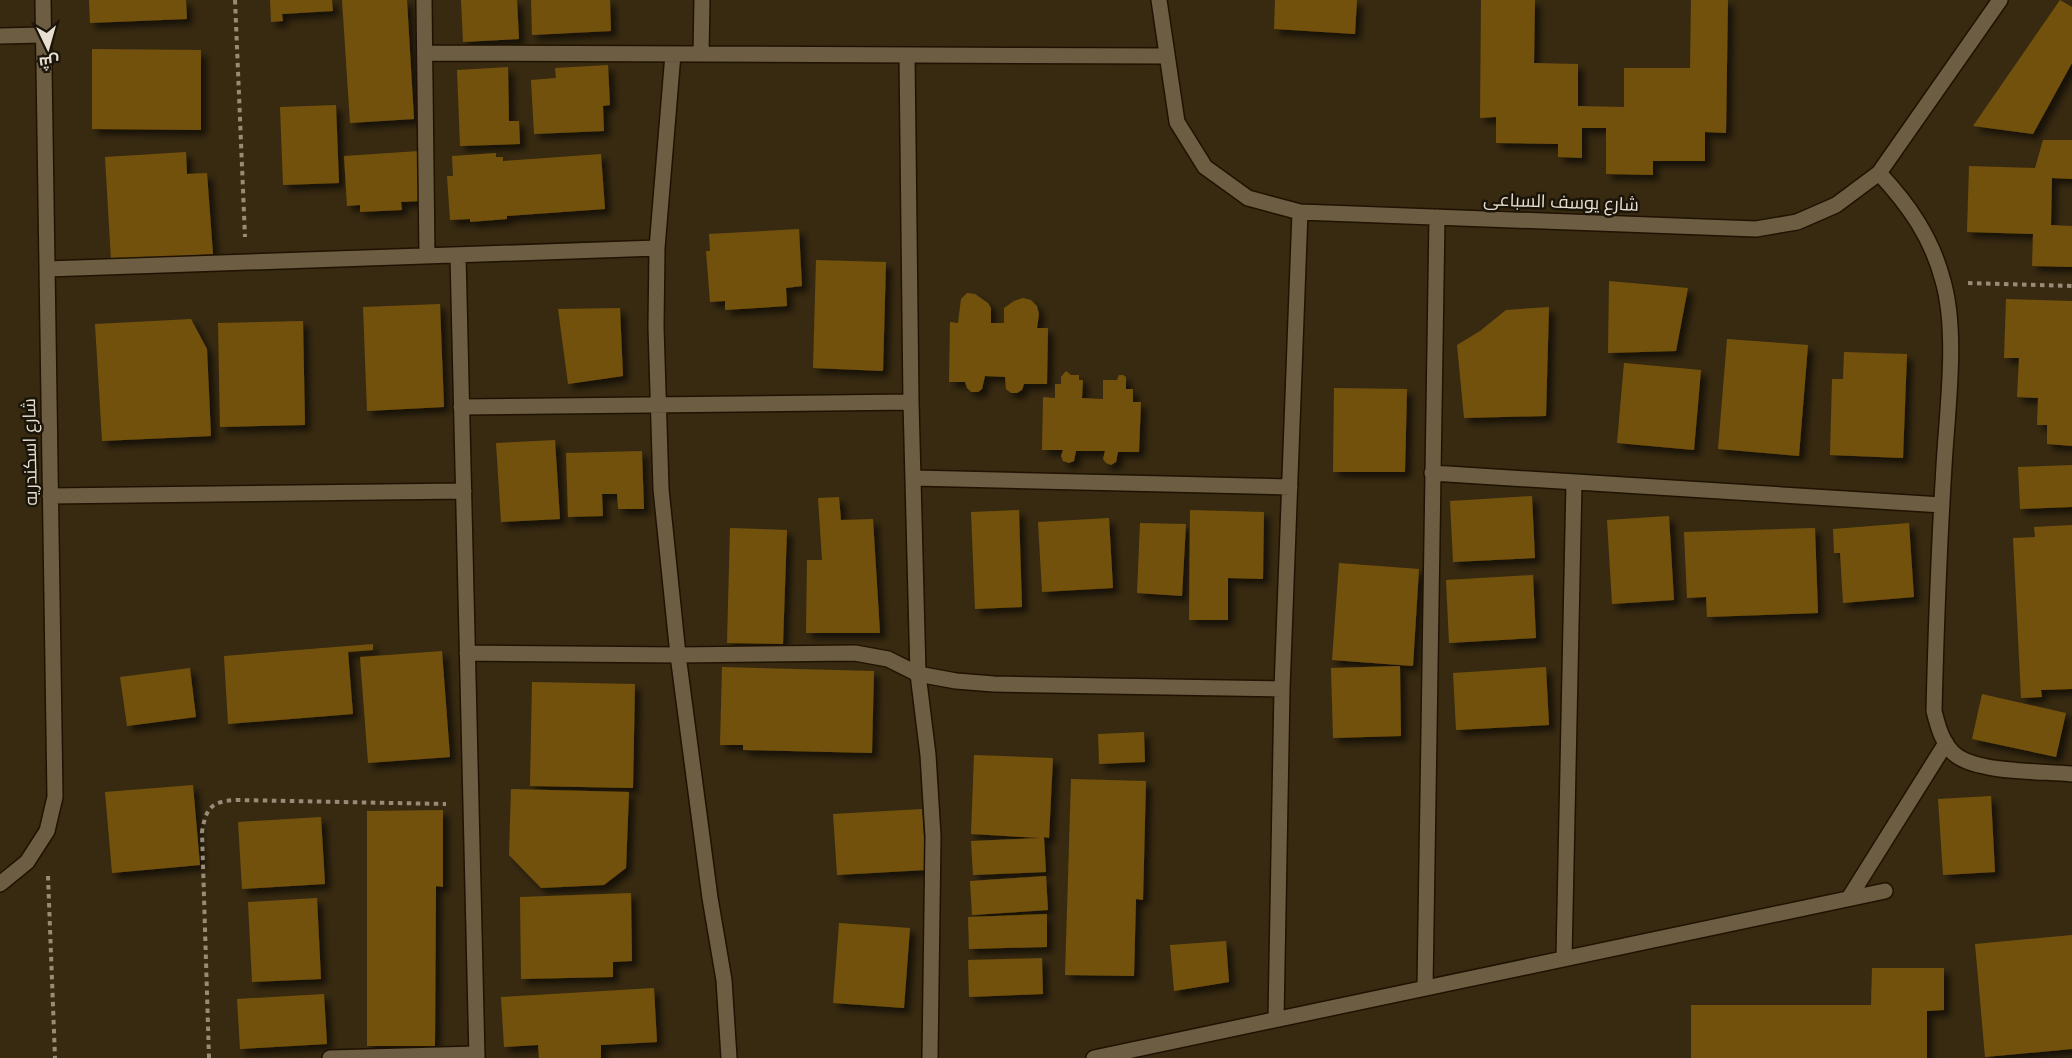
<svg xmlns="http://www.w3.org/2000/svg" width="2072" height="1058" font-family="'Nunito Sans',Cairo,sans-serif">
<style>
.building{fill:#72510d;filter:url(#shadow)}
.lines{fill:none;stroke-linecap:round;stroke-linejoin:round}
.street-casing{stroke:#1f1200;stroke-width:18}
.path{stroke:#988c79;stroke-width:4;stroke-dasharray:4.5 4.5;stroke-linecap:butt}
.street{stroke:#6d5d43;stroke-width:15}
.labels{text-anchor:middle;stroke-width:5;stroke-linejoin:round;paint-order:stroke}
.street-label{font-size:18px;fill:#e8dfd0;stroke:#1a1409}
</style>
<defs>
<filter id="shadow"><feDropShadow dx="5.5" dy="5.5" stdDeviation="3" flood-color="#0009"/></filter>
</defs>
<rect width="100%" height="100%" fill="#382a11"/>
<!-- building -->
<path class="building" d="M89 0H186L187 19 90 23Z
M270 0H332L333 11 282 14 283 21 271 22Z
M342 0H407L414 119 350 123Z
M461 0H517L519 39 463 42Z
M531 0H610L611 31 532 35Z
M1275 0H1357L1355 34 1274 29Z
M1481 0H1535L1534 63 1578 64V106L1624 107V68H1690L1691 0H1728L1726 133 1705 132V161H1653V175L1606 174V128H1582V158L1558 157V144L1496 143V117L1480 118Z
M2060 0 2072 7V63L2033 134 1973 126Z
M92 49 201 50V130L92 129Z
M608 65 610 105 603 106 604 131 534 134 531 80 556 78 555 68Z
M508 67 509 121H519L520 144 460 146 457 70Z
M336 105 339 183 283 185 280 107Z
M2043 140H2072V179L2052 178 2051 225 2072 226V267L2032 266 2033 234 1967 232 1969 166 2035 168Z
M419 151 422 201 401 202 402 210 360 212V205L347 206 344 156Z
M186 152 187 174 207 173 213 254 111 260 105 157Z
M496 153V157H503V161L601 154 605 209 507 216V219L470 222V219L450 220 447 176H453L452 156Z
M799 229 802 286 786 288 787 306 725 310V301L710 302 706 251H710L709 234Z
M816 260 886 262 883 371 813 368Z
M1609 281 1688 288 1676 351 1608 353Z
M967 293 975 294 988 303 991 308V323H1004V308L1014 301 1023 298 1031 300 1037 306 1039 314 1037 328H1048L1047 384H1024L1022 390 1017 393H1011L1006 389 1005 377 985 376 982 389 978 392H971L967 388 965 382H949L950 322 958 323 961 299Z
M2006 299 2072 301V446L2047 444V425H2037L2038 398 2017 397 2019 358H2004Z
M440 304 444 407 367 411 363 307Z
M1549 307 1546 416 1464 418 1457 345 1480 331 1506 310Z
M620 308 623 376 568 384 558 309Z
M191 319 207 349 211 436 102 441 95 324Z
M303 321 305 425 220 427 218 323Z
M1727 339 1808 345 1799 456 1718 449Z
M1844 352 1907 354 1903 458 1830 455 1832 379H1843Z
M1624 363 1701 370 1694 450 1617 443Z
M1066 371 1071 375H1079V380H1083L1082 398 1103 399V380H1117L1119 375H1123L1126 377V389H1133V402H1141L1139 452H1118L1116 462 1111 465 1106 463 1103 459 1105 451H1076L1074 461 1069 463 1063 461 1061 456 1063 450H1042L1043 397 1055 398V384H1061V377Z
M1334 388 1407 389 1405 472H1333Z
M555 440 560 519 501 522 496 443Z
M642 451 644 509H618L617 494H602L603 516 568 517 566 453Z
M2072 465V507L2020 509 2018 467Z
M1532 496 1535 558 1453 562 1450 501Z
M839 497 841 520 873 519 880 633H806L807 560H822L818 498Z
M1019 510 1022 607 975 609 971 512Z
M1190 510 1264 512 1263 579 1228 578V620H1189Z
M1669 516 1674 600 1612 604 1607 520Z
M1109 518 1113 588 1042 592 1038 522Z
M1140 523 1186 524 1182 596 1137 593Z
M1909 523 1914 597 1843 603 1840 553H1834L1833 529Z
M2072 525V689L2041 690 2042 697 2021 698 2013 538 2035 537 2034 527Z
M730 528 787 530 783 644 727 643Z
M1815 528 1818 613 1707 617 1706 597 1687 598 1684 532Z
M1339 563 1419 569 1413 666 1332 660Z
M1533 575 1536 638 1449 643 1446 580Z
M373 644V650L348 652 353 714 228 724 224 656Z
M442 651 450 757 368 763 360 657Z
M1400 666 1401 736 1333 738 1331 668Z
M722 667 874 671 872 753 743 750V745H720Z
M1546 667 1549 725 1456 730 1453 673Z
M190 668 196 717 127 726 120 677Z
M532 682 635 684 633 788 530 786Z
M1982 694 2066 713 2056 757 1972 739Z
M1144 732 1145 762 1099 764 1098 734Z
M974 755 1053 758 1049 838 1044 837 1046 872 973 875 971 841 1041 838 971 834Z
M1071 779 1146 781 1143 900 1136 899 1134 976 1065 975Z
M193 785 200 865 112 873 105 792Z
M511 789 629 792 626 868 604 885 541 888 509 855Z
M1991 796 1995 872 1943 875 1938 799Z
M922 809 926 870 837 875 833 814Z
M443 810V887L436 886 435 1046H367V811Z
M321 817 325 884 242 889 238 822Z
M1046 876 1048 910 972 915 970 881Z
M631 893 632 961 613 962V977L521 979 520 897Z
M317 898 321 979 252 982 248 902Z
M1047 914V947L969 949 968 917Z
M839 923 910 928 904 1008 833 1003Z
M2072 935V1049L1985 1057 1975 944Z
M1226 941 1229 982 1174 991 1170 945Z
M1042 958 1043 994 969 997 968 960Z
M1872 968H1944V1010L1927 1011V1058H1691V1005H1871Z
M654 988 657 1042 601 1045V1058H539L538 1045 504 1047 501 997Z
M324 994 327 1044 240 1049 237 999Z"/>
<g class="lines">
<defs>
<path id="street" d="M424 0 427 256
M1159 0 1177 122 1205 167 1248 198 1300 212 1756 229 1797 222 1836 205 1879 173 2000 0
M0 36 43 35
M425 53 1167 56
M673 54 657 248 656 327 661 489 678 655 710 898 724 980 729 1058
M701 54 702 0
M907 55 911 402 918 674 928 755 933 836 930 1058
M1879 173C1909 205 1932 238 1943 281 1958 333 1947 411 1944 466 1939 548 1936 630 1934 711 1938 727 1943 746 1957 756 1981 773 2042 771 2072 774
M458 255 477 1058
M47 269 657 248
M461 407 911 402
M1432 473 1942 505
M914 478 1290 487
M50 496 464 491
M467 653 678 655 855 653 888 659 918 674 956 681 994 684 1282 689
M0 884 27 862 47 831 55 797 43 0
M1849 898 1946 743
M1564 958 1574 482
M1425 988 1437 217
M1276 1019 1282 689 1300 212
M330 1058 477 1054
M1094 1058 1885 891"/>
</defs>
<!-- street casing -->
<use href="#street" class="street-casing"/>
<!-- path -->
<path class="path" d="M235 0 245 237
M1968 283 2072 286
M48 876 55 1058
M209 1058 202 832C206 807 212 801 237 800L446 804"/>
<!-- street -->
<use href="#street" class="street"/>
</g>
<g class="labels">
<!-- street labels -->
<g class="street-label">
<text transform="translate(1561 202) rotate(2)" y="6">شارع يوسف السباعى</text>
<text transform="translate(30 452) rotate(-91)" y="6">شارع اسكندريه</text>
</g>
</g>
<!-- north arrow -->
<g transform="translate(48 48) rotate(175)" stroke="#1a1409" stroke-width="4.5" paint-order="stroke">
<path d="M0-4.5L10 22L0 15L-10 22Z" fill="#e8dfd0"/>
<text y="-9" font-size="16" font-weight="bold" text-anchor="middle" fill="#e8dfd0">ش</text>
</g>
</svg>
